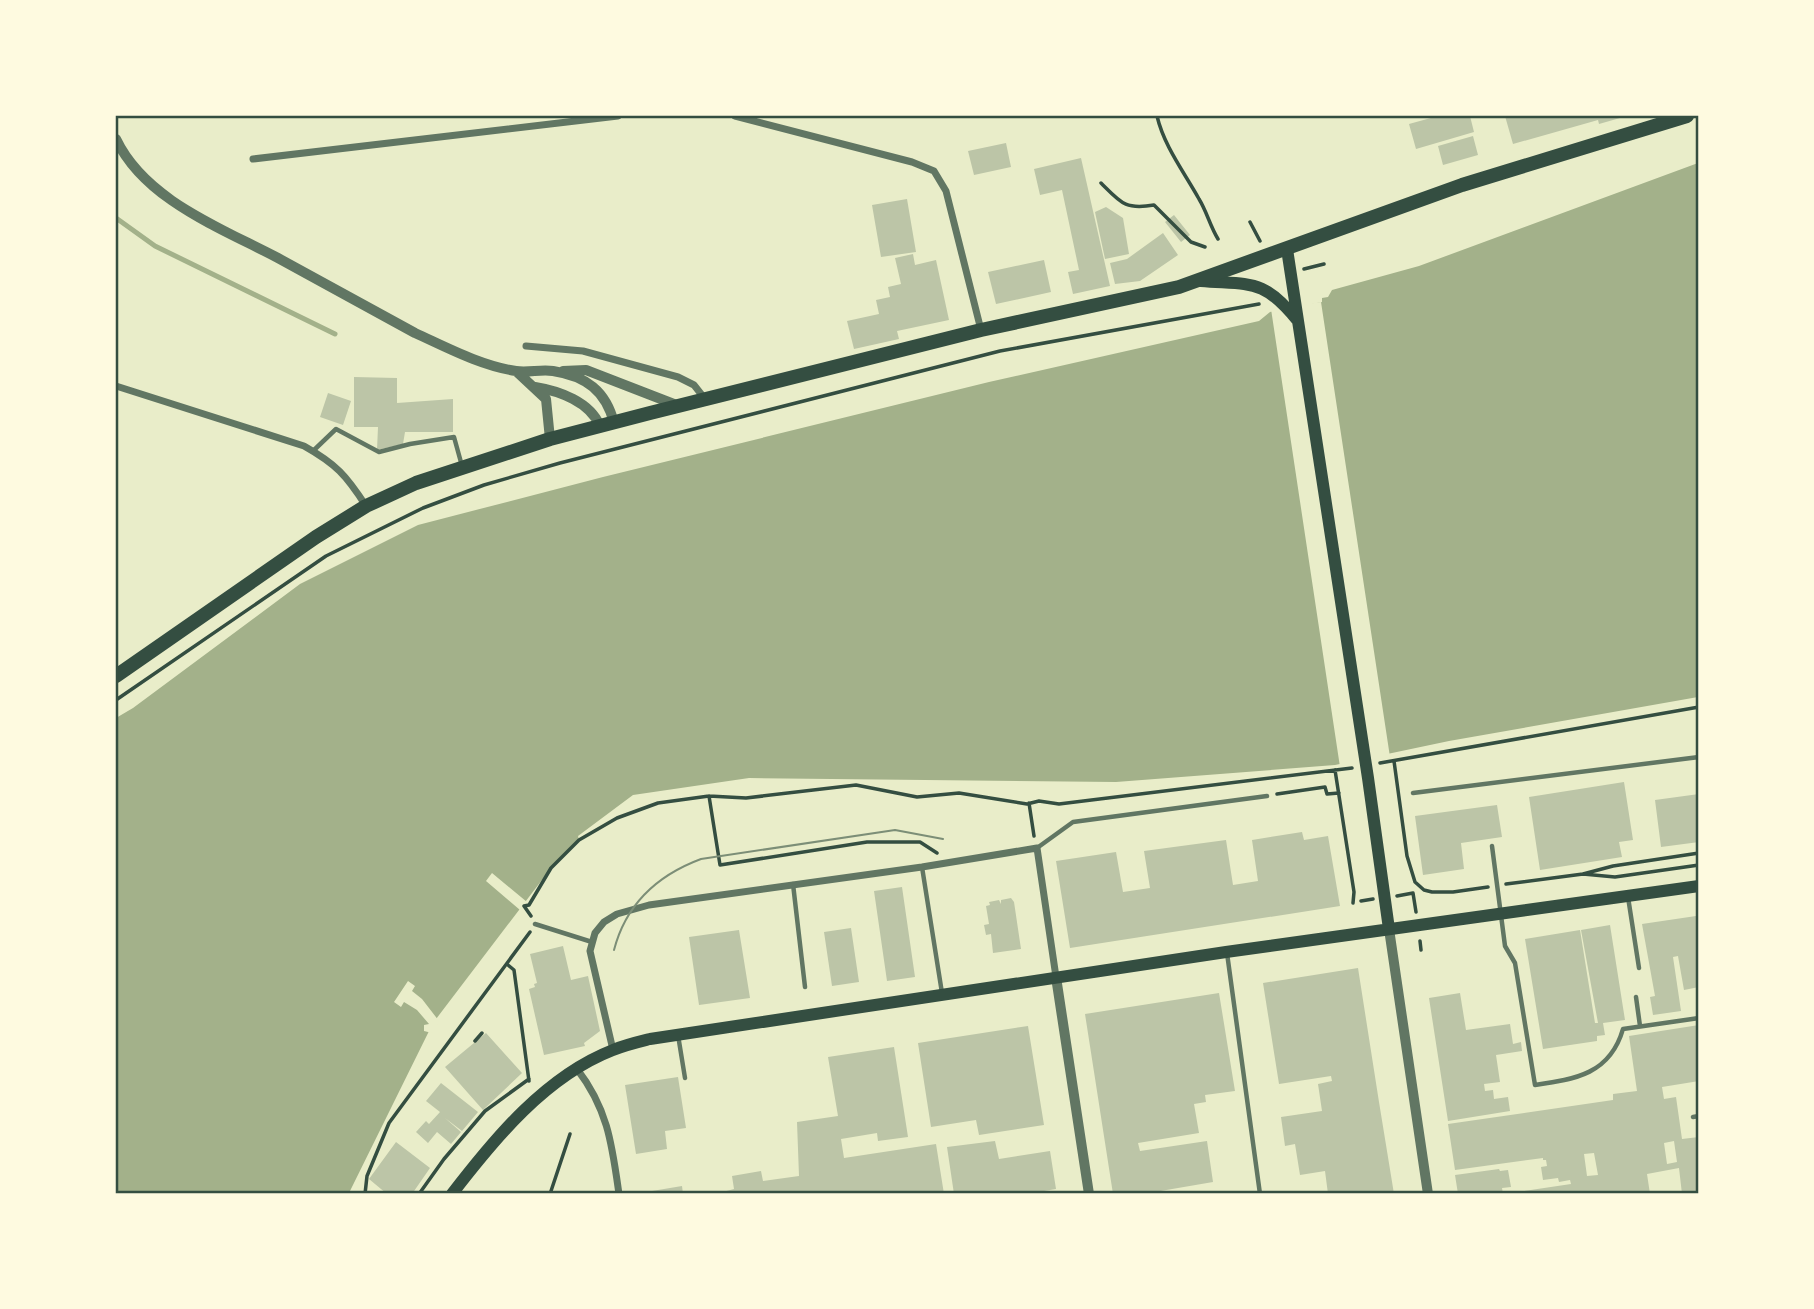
<svg xmlns="http://www.w3.org/2000/svg" width="1814" height="1309" font-family="'Roboto Condensed',sans-serif">
<style>
.water{fill:#a3b18a}
.pier{fill:#e9edc9}
.lines{fill:none;stroke-linecap:round;stroke-linejoin:round}
.stream{stroke:#a3b18a;stroke-width:5}
.building{fill:#bcc5a7;fill-rule:evenodd}
.path{stroke:#344e41;stroke-width:3.5}
.service{stroke:#617663;stroke-width:4.5}
.minor{stroke:#617663;stroke-width:7}
.tertiary{stroke:#617663;stroke-width:10}
.secondary{stroke:#344e41;stroke-width:12}
.primary{stroke:#344e41;stroke-width:14}
.tram{stroke:#7c8e77;stroke-width:2}
.neatline{fill:none;stroke:#344e41;stroke-width:2.5}
</style>
<rect width="100%" height="100%" fill="#e9edc9"/>
<!-- water -->
<path class="water" d="M1698 163V697L1449 741 1335 765 1116 782 749 778 633 795 578 836 579 840 551 868 433 1023 349 1193H116V718L133 708 300 584 418 525 603 477 989 382 1259 321 1270 312 1322 302V298L1328 297 1332 290 1419 266Z"/>
<!-- pier -->
<path class="pier" d="M1321 302 1390 757 1340 767 1271 309Z
M492 873 527 902 520 910 486 881Z
M408 981 415 986 412 991 422 999 439 1021 432 1033 424 1031V1025L429 1024 417 1010 404 1002 401 1007 394 1002Z"/>
<g class="lines">
<!-- stream -->
<path class="stream" d="M116 218 155 246 335 334"/>
</g>
<!-- building -->
<path class="building" d="M1438 116H1470L1474 132 1416 149 1409 124Z
M1505 116H1627L1599 124 1598 120 1513 144Z
M1473 136 1478 155 1443 165 1438 146Z
M1006 143 1011 167 974 175 968 151Z
M1081 158 1110 286 1073 294 1068 272 1079 270 1062 190 1040 195 1034 169Z
M907 199 916 252 881 257 872 205Z
M1106 207 1123 218 1129 254 1105 259 1095 212Z
M1174 215 1190 235 1181 242 1165 222Z
M1163 233 1178 255 1140 281 1115 284 1110 263 1127 259Z
M913 254 915 265 936 260 949 320 897 331 899 339 854 349 847 321 879 314 876 300 890 297 888 287 901 284 895 258Z
M1044 260 1051 292 996 304 988 272Z
M354 377 397 378V403L453 399V432H405L403 444 377 450 378 427H354Z
M328 393 351 401 343 425 320 417Z
M1624 782 1633 840 1619 842 1622 857 1540 870 1529 797Z
M1699 794V842L1661 847 1655 800Z
M1497 805 1502 837 1461 843 1464 869 1423 875 1415 816Z
M1302 832 1304 840 1328 836 1340 906 1070 948 1056 861 1116 852 1123 892 1150 888 1144 851 1226 840 1233 885 1258 881 1252 840Z
M902 887 915 977 887 981 874 891Z
M1011 898 1014 902 1021 949 993 953 991 934 986 935 984 925 989 924 986 906 990 905 989 902 999 900 1001 904V900Z
M1696 916 1699 931V987L1684 990 1678 956 1673 957 1681 1011 1653 1015 1650 997 1655 996 1642 924Z
M1610 925 1625 1020 1603 1023 1605 1035 1597 1036V1041L1543 1049 1525 939 1580 930 1595 1023H1598L1581 930Z
M851 928 859 982 832 986 824 932Z
M739 930 750 998 699 1005 689 937Z
M563 946 571 980 588 976 600 1031 584 1043 585 1046 544 1055 529 989 535 987 534 984 537 983 530 954Z
M1358 968 1379 1102 1394 1194H1328L1325 1171 1300 1175 1295 1144 1285 1146 1281 1117 1322 1111 1318 1084 1332 1081 1331 1076 1279 1084 1263 983Z
M1219 993 1235 1091 1205 1095 1206 1102 1194 1104 1199 1133 1138 1143 1140 1151 1207 1141 1213 1182 1143 1194H1113L1085 1014Z
M1460 993 1466 1030 1510 1024 1513 1044 1521 1042 1522 1051 1496 1055 1500 1082 1484 1084 1485 1091 1493 1090 1494 1099 1508 1097 1510 1111 1448 1121 1429 998Z
M1699 1025V1081L1662 1087 1664 1099 1676 1097 1682 1139 1699 1137V1194H1682L1679 1168 1647 1174 1650 1194H1505L1571 1184 1570 1180 1559 1182 1558 1178 1543 1180 1541 1167 1547 1166 1546 1160H1543V1158L1455 1170 1448 1124 1613 1100V1094L1637 1091 1629 1036ZM1674 1141 1677 1162 1667 1164 1664 1143ZM1594 1153 1598 1175 1587 1176 1584 1154Z
M1028 1026 1044 1125 979 1135 976 1120 931 1127 918 1043Z
M486 1033 522 1073 483 1110 445 1067Z
M894 1047 908 1137 878 1141 877 1133 841 1139 844 1158 936 1144 944 1194H715L734 1189 732 1176 761 1171 763 1181 799 1176 797 1122 838 1116 828 1057Z
M678 1077 686 1128 665 1131 667 1149 636 1154 625 1085Z
M441 1083 478 1112 462 1131 445 1118 461 1132 451 1144 437 1132 428 1143 416 1132 426 1121 429 1124 440 1112 426 1101Z
M995 1141 999 1159 1050 1151 1056 1189 1026 1194H954L947 1147Z
M396 1142 430 1168 412 1194H387L369 1179Z
M1499 1169 1500 1171 1508 1170 1511 1187 1502 1188 1503 1194H1458L1455 1175Z
M682 1186 683 1194H646V1192Z"/>
<g class="lines">
<!-- path -->
<path class="path" d="M1157 116C1164 146 1184 172 1199 199 1207 212 1210 226 1218 239
M1101 183C1121 203 1125 210 1154 205L1191 242 1205 247
M1250 222 1260 241
M1304 269 1324 264
M116 700 326 556 423 508 484 485 560 463 1000 351 1259 304
M1394 761 1407 856 1415 882 1424 890 1432 892H1453L1488 887
M1380 763 1699 707
M1335 770 1354 892 1353 903
M1277 794 1325 787 1327 794 1339 793
M709 796 720 865 867 842H920L937 853
M1029 803 1034 836
M1699 853 1613 866 1583 874 1615 877 1699 865
M1506 884 1583 874
M1397 896 1413 893 1416 912
M1361 901 1373 899
M531 916 524 906 529 905 551 868 579 840 617 818 658 803 709 796 746 798 856 785 917 797 959 793 1027 804 1039 801 1059 804 1352 768
M1420 941 1421 950
M508 965 514 970 529 1081
M475 1041 482 1033
M365 1194 367 1176 389 1123 530 932
M419 1194 444 1159 485 1111 529 1079
M550 1194 570 1134"/>
<!-- service -->
<path class="service" d="M313 451 336 429 379 452 410 444 454 437 462 466
M1413 793 1699 757
M1492 846 1505 946 1515 963 1535 1085C1576 1079 1610 1074 1623 1029L1699 1018
M1037 848 1073 822 1267 796
M922 867 942 993
M793 884 805 987
M1628 897 1639 968
M535 924 592 942
M1227 953 1260 1194
M1636 997 1640 1026
M678 1035 685 1078
M1693 1117 1699 1116"/>
<!-- minor -->
<path class="minor" d="M735 116 912 162 934 171 946 191 981 330
M253 159 618 116
M526 346 583 351 678 377 694 385 705 399
M116 386 304 446C336 464 346 475 366 506
M613 1050 590 951 595 933 604 922 617 914 649 905 922 867 1037 848 1056 977
M577 1069C608 1109 612 1145 619 1194"/>
<!-- tertiary -->
<path class="tertiary" d="M116 139C145 200 221 228 278 258 323 283 369 308 415 333 446 347 481 366 516 371 528 373 541 369 553 371 586 376 606 391 614 423
M516 371 546 399 550 439
M563 371 586 370 679 406
M535 387C560 391 590 402 600 426
M1389 929 1428 1194
M1056 977 1089 1194"/>
<!-- secondary -->
<path class="secondary" d="M1287 249 1368 778 1389 929
M1201 281C1252 285 1263 278 1298 321
M452 1194C495 1138 546 1076 613 1050 625 1045 638 1042 650 1039L1226 952 1699 886"/>
<!-- primary -->
<path class="primary" d="M116 676 316 537 366 506 416 483 550 439 650 413 981 330 1179 287 1462 185 1687 116"/>
<!-- tram -->
<path class="tram" d="M614 950C626 904 658 875 701 859L895 830 943 839"/>
</g>
<!-- border -->
<rect width="1814" height="1309" fill="none" stroke="#fefae0" stroke-width="234"/>
<rect x="117" y="117" width="1580" height="1075" class="neatline"/>
</svg>
